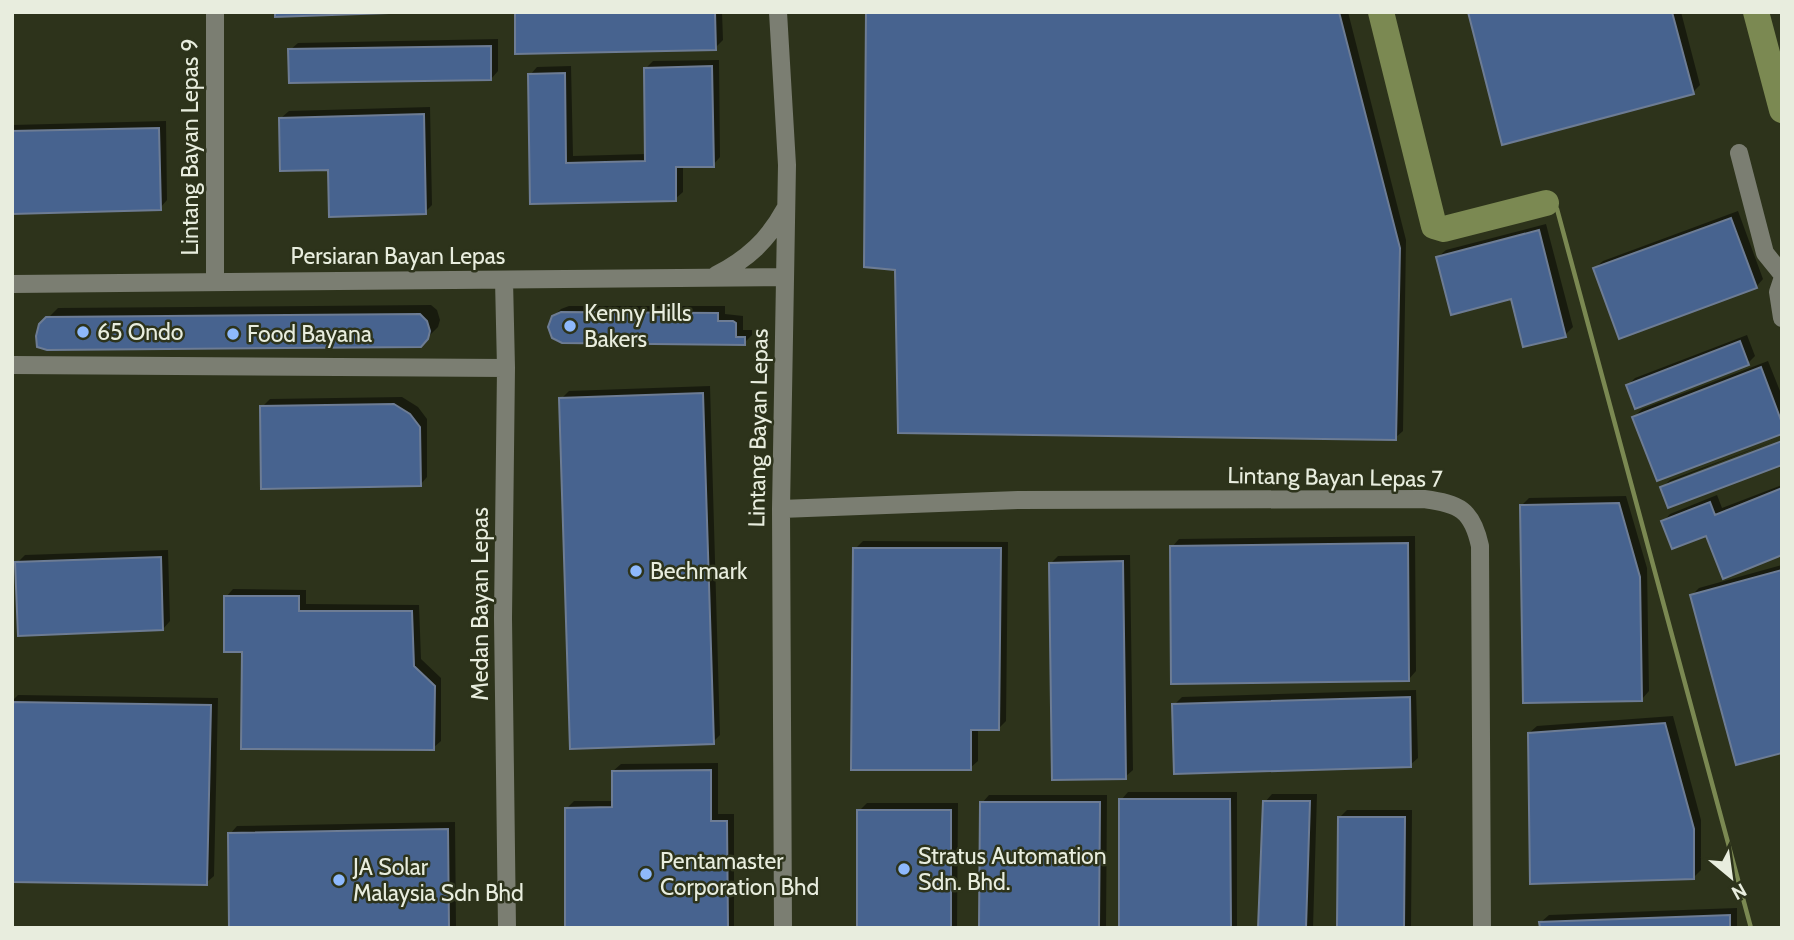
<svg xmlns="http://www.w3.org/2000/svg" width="1794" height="940" font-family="Cabin,sans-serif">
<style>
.shadow{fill:#0007}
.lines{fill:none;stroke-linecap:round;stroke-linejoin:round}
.stream{stroke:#7b8952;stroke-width:4.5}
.river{stroke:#7b8952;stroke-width:26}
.building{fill:#47638f;stroke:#6d7c94;stroke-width:2}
.minor{stroke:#7b7e72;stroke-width:18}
.poi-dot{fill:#8eb9fc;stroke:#2d331b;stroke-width:2.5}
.labels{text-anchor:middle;stroke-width:5;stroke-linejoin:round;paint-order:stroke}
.street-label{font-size:23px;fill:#e8edde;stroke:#2d331b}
.poi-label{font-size:23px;fill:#e8edde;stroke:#2d331b;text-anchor:start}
</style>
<rect width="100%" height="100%" fill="#2d331b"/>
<!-- shadow -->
<path class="shadow" d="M516 12H722L723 40 715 48Z
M868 12H1348L1406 240 1403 431 1395 438 897 268Z
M1469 12H1681L1700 85 1693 92Z
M498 39V71L491 79 290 50 298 43Z
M719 60 720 157 713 165H683V192L675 199 532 202 530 75 537 67 571 66 573 156 647 154 646 68 653 61Z
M430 107 432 205 425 212 330 168 281 118 289 111Z
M166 121 167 200 160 208 12 212V125Z
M1738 211 1763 279 1756 287 1595 268 1603 261Z
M1546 224 1573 327 1565 335 1512 297 1438 257 1446 250Z
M431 305 437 310 440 320 438 327 420 345 41 325 58 308Z
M569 306H725V314L743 316V330H752V335L744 343 553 317 561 309Z
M1747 335 1755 356 1748 363 1628 385 1635 378Z
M1768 361 1782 396V432L1634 417 1642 409Z
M710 386 720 735 713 742 561 399 569 391Z
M402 397 418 407 427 419V477L420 485 262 407 270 399Z
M1782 438 1669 482V486L1662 488 1670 480Z
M1782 485V554L1663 522 1670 514 1717 495 1722 508Z
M1626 496 1647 568 1649 691 1642 699 1522 505 1529 498Z
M1415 536 1416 671 1409 679 1172 547 1179 539Z
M863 541 1008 542 1006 721 999 728H978V761L970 768 855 549Z
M168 550 170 621 163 629 17 563 25 555Z
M1130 555 1133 770 1125 777 1051 563 1058 556Z
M1782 565V751L1692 595 1699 588Z
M233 589 306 590V604L419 605 421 659 441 678V741L433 748 226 597Z
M1416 690 1418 758 1410 765 1174 705 1182 697Z
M18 695 218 698 214 876 206 883 12 880V701Z
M1673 716 1701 820V870L1693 878 1529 733 1537 726Z
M718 763V814H734V928H567V808L574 801H614L613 771 621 764Z
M1128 792H1237V928H1121V800Z
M1272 794H1317L1313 928H1260L1265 802Z
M989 795H1107L1106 928H981L982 803Z
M867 803H958L957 928H859V811Z
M1347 810H1412L1411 928H1339V818Z
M455 822 456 928H231L230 834 237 826Z
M1737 908V928H1541V922L1549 915Z"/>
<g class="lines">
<!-- stream -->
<path class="stream" d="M1546 203 1552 204 1557 209 1751 928"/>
<!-- river -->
<path class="river" d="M1381 12 1434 226 1444 229 1546 203
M1756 12 1782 110"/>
</g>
<!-- building -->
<path class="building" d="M275 12H418L275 17Z
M515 12H715L716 50 515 54Z
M866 12H1339L1400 248 1396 440 898 433 895 270 864 267Z
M1468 12H1672L1694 94 1502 145Z
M491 46V80L289 83 288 49Z
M712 66 714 167H676V201L530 204 528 74 565 73 566 163 645 161 644 68Z
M424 114 426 214 329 217 328 170 280 171 279 118Z
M159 128 161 210 12 214V131Z
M1731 218 1757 288 1619 339 1593 268Z
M1539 230 1566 337 1523 347 1511 299 1451 315 1436 257Z
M561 312 718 313V321H733L736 323V337H745V345L562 343 552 338 548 327 552 316Z
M420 314 427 321 430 331 428 339 421 347 47 350 37 347 36 336 39 324 46 317Z
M1740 341 1749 365 1635 409 1626 385Z
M1761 367 1782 423V434L1657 481 1632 417Z
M703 393 714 744 570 749 559 398Z
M394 404 410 414 420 427 421 486 261 489 260 406Z
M1782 441V465L1668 508 1660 487Z
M1782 488V555L1723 579 1706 536 1672 549 1661 521 1710 502 1715 515Z
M1619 503 1640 577 1642 701 1523 703 1520 505Z
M1408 543 1409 681 1171 684 1170 546Z
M853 548H1001L999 730H971V770H851Z
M161 557 163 630 18 636 15 562Z
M1123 561 1126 779 1052 780 1049 563Z
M1782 570V753L1736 765 1690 595Z
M224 596H299V611H412L414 666 435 686 434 750 241 749 242 652H224Z
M1410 697 1411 767 1174 774 1172 704Z
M12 702 211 705 207 885 12 882Z
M1665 723 1694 829V879L1530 884 1528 733Z
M711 770V821H727L728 928H565V808L612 807V771Z
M1119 799H1230L1231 928H1119Z
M1263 801H1310L1306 928H1258Z
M980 802H1100L1099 928H979Z
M857 810H951V928H857Z
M1338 817H1405L1404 928H1337Z
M448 829 449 928H229L228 833Z
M1730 915V928H1540L1539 922Z"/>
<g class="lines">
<!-- minor -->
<path class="minor" d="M778 12 787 165 781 509 783 928
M1739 153 1765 253 1782 274
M716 275C748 259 768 240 785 209
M504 280 506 368 503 618 507 928
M1782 280 1778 292 1782 318
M215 281V12
M12 284 785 277
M12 365 506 368
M781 509 1018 500 1424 499C1459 504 1472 509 1480 546L1482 928"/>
</g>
<!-- markers -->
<g class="poi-dot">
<circle cx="570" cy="326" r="7"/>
<circle cx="83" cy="332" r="7"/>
<circle cx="233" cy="334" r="7"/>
<circle cx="636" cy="571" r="7"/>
<circle cx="904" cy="869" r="7"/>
<circle cx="646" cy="874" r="7"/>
<circle cx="339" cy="880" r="7"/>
</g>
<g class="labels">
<!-- street labels -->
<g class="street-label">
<text transform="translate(190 147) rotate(-90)" y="8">Lintang Bayan Lepas 9</text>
<text x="398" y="264">Persiaran Bayan Lepas</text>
<text transform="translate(758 428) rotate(-89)" y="8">Lintang Bayan Lepas</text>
<text transform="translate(1335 477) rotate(1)" y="8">Lintang Bayan Lepas 7</text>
<text transform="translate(480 604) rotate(-90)" y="8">Medan Bayan Lepas</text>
</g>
<!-- poi labels -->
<g class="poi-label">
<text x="584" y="321">Kenny Hills<tspan x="584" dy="26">Bakers</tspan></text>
<text x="97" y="340">65 Ondo</text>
<text x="247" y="342">Food Bayana</text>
<text x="650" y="579">Bechmark</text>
<text x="918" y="864">Stratus Automation<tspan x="918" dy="26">Sdn. Bhd.</tspan></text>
<text x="660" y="869">Pentamaster<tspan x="660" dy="26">Corporation Bhd</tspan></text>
<text x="353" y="875">JA Solar<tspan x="353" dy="26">Malaysia Sdn Bhd</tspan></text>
</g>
</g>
<!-- border -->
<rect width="1794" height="940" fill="none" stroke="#e8edde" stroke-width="28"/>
<!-- north arrow -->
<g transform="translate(1731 877) rotate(151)" stroke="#2d331b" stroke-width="5" paint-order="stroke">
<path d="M0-5L12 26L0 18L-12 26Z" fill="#e8edde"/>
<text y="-10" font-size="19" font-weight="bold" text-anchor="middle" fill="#e8edde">N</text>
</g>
</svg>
